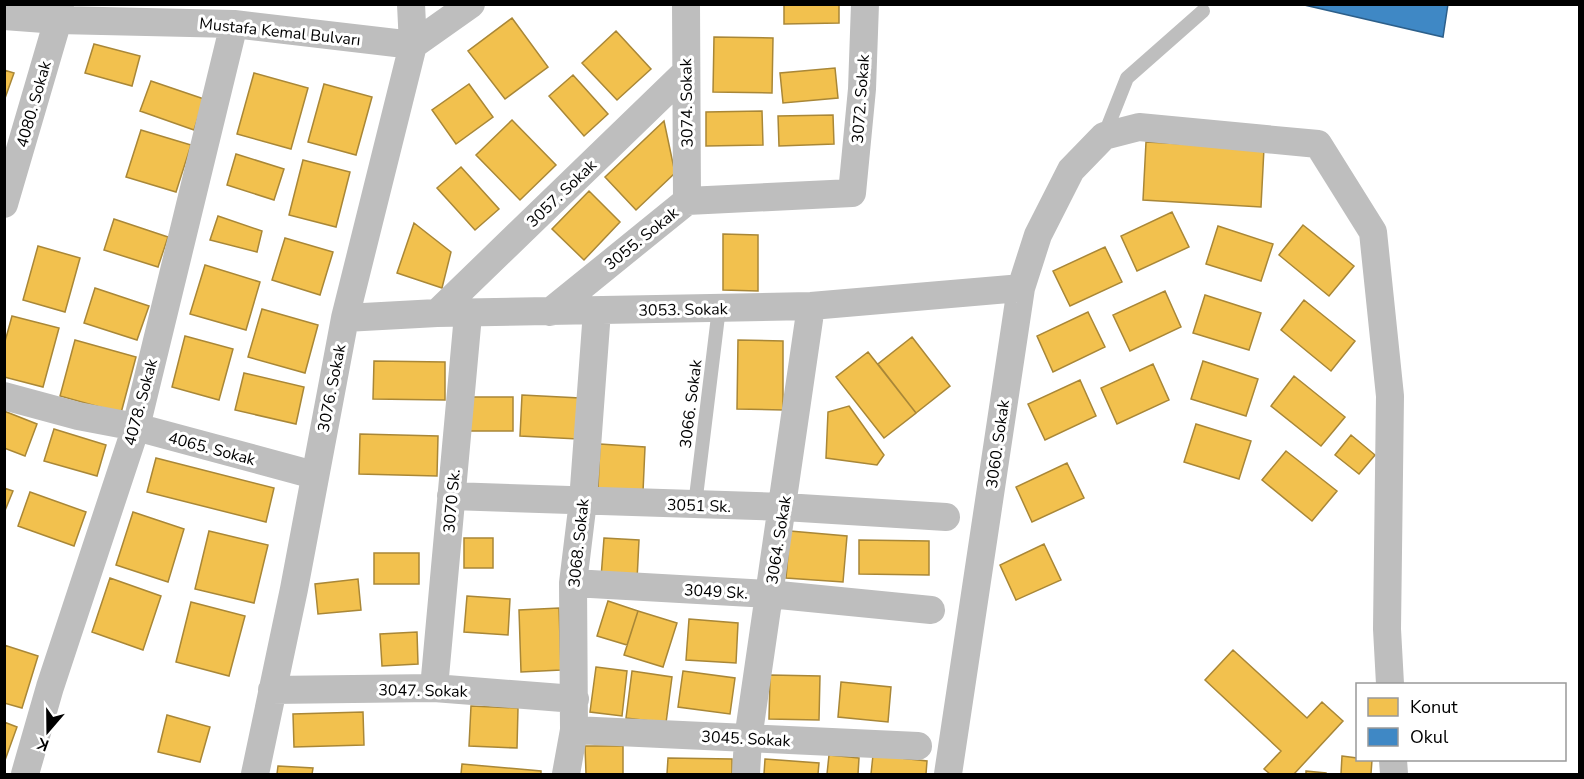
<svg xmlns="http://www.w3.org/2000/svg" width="1584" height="779" font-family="'Nunito Sans',sans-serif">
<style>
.homes{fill:#f2c14e;stroke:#a98737;stroke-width:1.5}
.schools{fill:#3f88c5;stroke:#2c5f8a;stroke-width:1.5}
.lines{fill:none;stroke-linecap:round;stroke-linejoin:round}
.lane{stroke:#bebebe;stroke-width:14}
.street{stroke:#bebebe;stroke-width:28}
.labels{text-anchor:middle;stroke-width:6;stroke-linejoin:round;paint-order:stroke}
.street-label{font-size:16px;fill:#000;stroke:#fff}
</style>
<rect width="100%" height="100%" fill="#fff"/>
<!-- homes -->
<path class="homes" d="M784 4H839V23L784 24Z
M512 18 548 67 505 99 468 51Z
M616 31 651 69 617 100 582 63Z
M714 37 773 38 772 93 713 92Z
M94 44 140 56 132 86 85 73Z
M835 68 838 98 783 103 780 73Z
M4 70 14 73 4 101Z
M254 73 308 88 291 149 237 134Z
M573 75 608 114 584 136 549 96Z
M151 81 204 99 194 130 140 111Z
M324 84 372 97 356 155 308 142Z
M469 84 493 117 456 144 432 110Z
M762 111 763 145 706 146V112Z
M833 115 834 144 779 146 778 116Z
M512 120 556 165 520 200 476 155Z
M664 121 675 173 636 210 605 177Z
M141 130 191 145 176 192 126 177Z
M1146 142 1264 148 1261 207 1143 200Z
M236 154 284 169 274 200 227 185Z
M303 160 350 172 336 227 289 215Z
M461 167 499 209 475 230 437 188Z
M589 191 620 222 584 260 552 229Z
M1172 212 1189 247 1137 271 1121 236Z
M218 216 262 231 257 252 210 240Z
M114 219 168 237 158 267 104 250Z
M414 223 451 252 442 288 397 273Z
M1303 225 1354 266 1329 296 1279 255Z
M1218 226 1273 244 1261 281 1206 264Z
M723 234 758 235V291L723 290Z
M285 238 333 252 320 295 272 280Z
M38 246 80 258 65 312 23 300Z
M1105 247 1122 282 1070 306 1053 271Z
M205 265 260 282 246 330 190 314Z
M95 288 149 306 137 340 84 323Z
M1165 291 1181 327 1130 351 1113 315Z
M1205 295 1261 313 1249 350 1193 333Z
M1304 300 1355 341 1331 371 1281 330Z
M262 309 318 325 305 373 248 357Z
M1088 312 1105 347 1053 372 1037 336Z
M12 316 59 328 43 387 4 377V345Z
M185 336 233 349 219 400 172 387Z
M912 337 950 386 916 413 878 364Z
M75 340 136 357 121 413 60 396Z
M738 340 783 341V410L737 409Z
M868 352 916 413 884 438 836 377Z
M374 361 445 362V400L373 399Z
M1203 361 1258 379 1246 416 1191 399Z
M1153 364 1169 400 1117 424 1101 388Z
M244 373 304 387 296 424 235 410Z
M1294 376 1345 417 1321 446 1271 406Z
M1080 380 1096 416 1045 440 1028 404Z
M522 395 580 398 578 439 520 436Z
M469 397H513V431H469Z
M849 406 884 455 877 465 826 458 828 412Z
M4 411 37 424 25 456 4 448Z
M1196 424 1251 441 1239 479 1184 462Z
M54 429 106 445 97 476 44 461Z
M360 434 438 436 437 476 359 474Z
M1351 435 1375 455 1359 474 1335 455Z
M600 444 645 447 643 492 598 489Z
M1286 451 1337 491 1312 521 1262 480Z
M156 458 274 488 266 522 147 492Z
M1067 463 1084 498 1032 522 1016 487Z
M4 488 13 491 4 513Z
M30 492 86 512 74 546 18 526Z
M133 512 184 529 168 582 116 565Z
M209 531 268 545 254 603 195 589Z
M790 531 847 536 843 582 786 578Z
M464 538H493V568H464Z
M604 538 639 540 637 580 601 578Z
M859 540 929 541V575L859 574Z
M1044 544 1061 580 1016 600 1000 565Z
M374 553H419V584H374Z
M110 578 161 596 143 650 92 632Z
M358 579 361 610 318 614 315 584Z
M467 596 510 599 508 635 464 632Z
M608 601 638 611 627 645 597 636Z
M191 602 245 616 229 676 176 662Z
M559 608 561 670 521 672 519 610Z
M638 611 677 623 663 667 624 655Z
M689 619 738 623 736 663 686 660Z
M417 632 418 664 382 666 380 634Z
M4 645 38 656 22 708 4 703Z
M1233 650 1307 718 1322 702 1343 721 1294 774H1270L1264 769 1281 751 1205 680Z
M596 667 627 671 622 716 590 712Z
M632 671 672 677 666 723 626 718Z
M683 671 735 678 730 714 678 707Z
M770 675 820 676 819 720 769 719Z
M841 682 891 687 888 722 838 717Z
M471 706 518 708 517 748 469 746Z
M363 712 364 745 294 747 293 714Z
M167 715 210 727 200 762 158 752Z
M4 722 17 727 4 763Z
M585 746H623V774H586Z
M829 755 859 758 858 774H827Z
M873 755 927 761 926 774H871Z
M1342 756 1372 760 1371 774H1341Z
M668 758 732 759V774H667Z
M765 759 819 763 818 774H764Z
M462 764 541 771V774H461Z
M278 766 313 768 312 774H277Z
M1306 771 1326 773V774H1306Z"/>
<!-- schools -->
<path class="schools" d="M1300 4H1448L1443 37Z"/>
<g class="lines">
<!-- lane -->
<path class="lane" d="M1104 136 1127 78 1203 11
M695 505 719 308"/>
<!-- street -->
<path class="street" d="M686 4 687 201
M4 16 58 20 234 24 413 45 471 4
M4 204 58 20 60 4
M550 312 687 201 852 193 862 89 865 4
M437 313 685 73
M345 318 437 313 811 306 1021 288
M4 396 78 416 136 427 314 475
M451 496 784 507 946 517
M573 583 769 594 931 610
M434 688 468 315
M272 690 434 688 575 699
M574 730 918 746
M1393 760 1394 774
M25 774 50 687 136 427 234 24
M255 774 294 589 345 318 413 45 411 4
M566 774 574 730 573 583 583 501 597 311
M746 774 748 739 811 306
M948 774 1021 288 1038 235 1071 170 1104 136 1139 127 1318 144 1373 232 1390 396 1387 629 1390 684"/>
</g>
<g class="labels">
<!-- street labels -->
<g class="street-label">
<text transform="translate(280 31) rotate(6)" y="6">Mustafa Kemal Bulvarı</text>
<text transform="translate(860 99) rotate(-86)" y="6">3072. Sokak</text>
<text transform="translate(686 103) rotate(-91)" y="6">3074. Sokak</text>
<text transform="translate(33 104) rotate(-74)" y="6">4080. Sokak</text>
<text transform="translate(561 193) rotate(-44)" y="6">3057. Sokak</text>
<text transform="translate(641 238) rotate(-39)" y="6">3055. Sokak</text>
<text transform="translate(683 309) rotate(-1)" y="6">3053. Sokak</text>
<text transform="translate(331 388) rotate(-79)" y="6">3076. Sokak</text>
<text transform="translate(140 402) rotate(-75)" y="6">4078. Sokak</text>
<text transform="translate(690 404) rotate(-83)" y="6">3066. Sokak</text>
<text transform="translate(997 444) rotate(-82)" y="6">3060. Sokak</text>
<text transform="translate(212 448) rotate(15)" y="6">4065. Sokak</text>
<text transform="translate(451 501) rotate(-85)" y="6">3070 Sk.</text>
<text transform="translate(699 505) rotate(2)" y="6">3051 Sk.</text>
<text transform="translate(778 540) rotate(-81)" y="6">3064. Sokak</text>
<text transform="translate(578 543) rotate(-84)" y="6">3068. Sokak</text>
<text transform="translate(716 591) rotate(3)" y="6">3049 Sk.</text>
<text transform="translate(423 690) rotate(1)" y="6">3047. Sokak</text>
<text transform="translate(746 738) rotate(3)" y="6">3045. Sokak</text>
</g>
</g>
<!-- border -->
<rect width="1584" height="779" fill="none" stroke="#000000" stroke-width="12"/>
<!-- legend -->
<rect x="1356" y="683" width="210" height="78" fill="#ffffff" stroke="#999999" stroke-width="1.5"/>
<rect x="1368" y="698" width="30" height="18" fill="#f2c14e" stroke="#999999" stroke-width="1.5"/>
<text x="1410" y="713" font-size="18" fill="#000000">Konut</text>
<rect x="1368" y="728" width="30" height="18" fill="#3f88c5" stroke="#999999" stroke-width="1.5"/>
<text x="1410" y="743" font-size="18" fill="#000000">Okul</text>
<!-- north arrow -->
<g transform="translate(48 731) rotate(200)" stroke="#ffffff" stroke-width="4.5" paint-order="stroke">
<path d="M0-4.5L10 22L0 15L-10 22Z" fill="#000000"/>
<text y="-9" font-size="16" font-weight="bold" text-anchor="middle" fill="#000000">K</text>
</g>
</svg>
